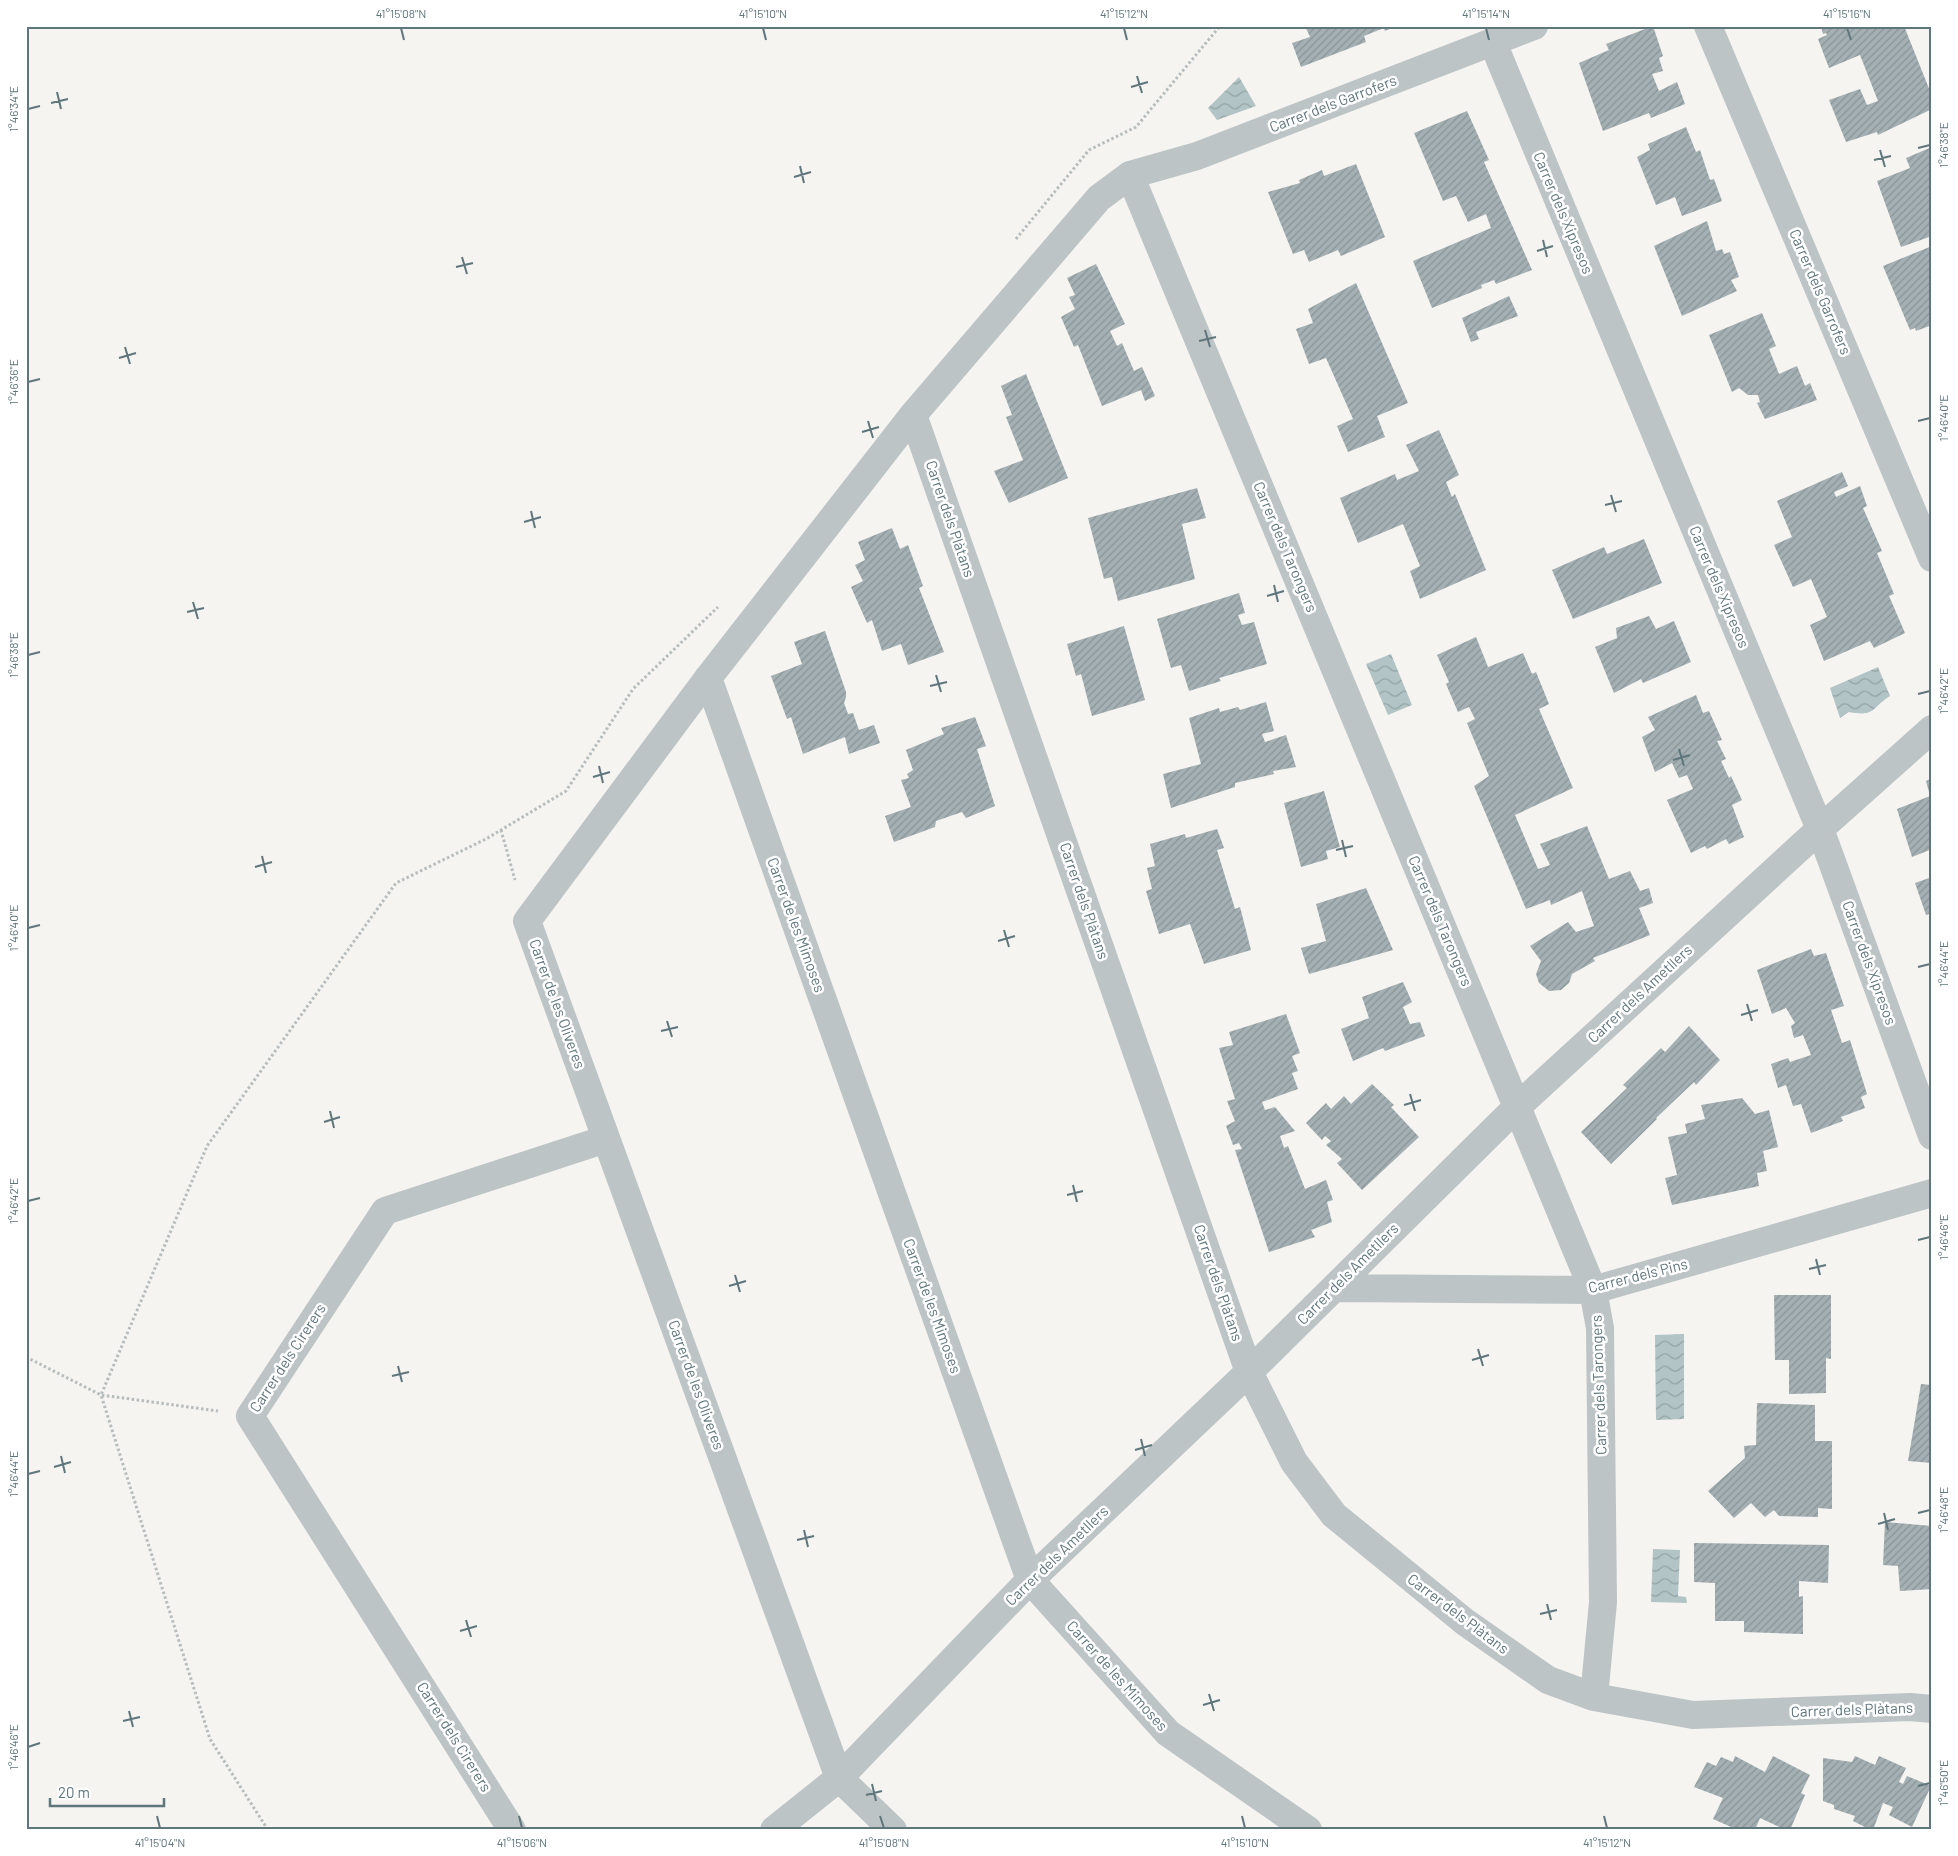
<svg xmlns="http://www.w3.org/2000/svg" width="1958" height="1856" font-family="Barlow,sans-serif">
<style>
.water{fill:url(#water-waves)}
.building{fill:url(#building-hatch)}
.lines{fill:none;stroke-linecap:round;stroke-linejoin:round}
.path{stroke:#b7bcbd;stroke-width:3;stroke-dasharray:2.5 2.5;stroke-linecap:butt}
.minor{stroke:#bdc4c6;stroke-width:28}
.ticks{fill:none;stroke:#5f767d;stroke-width:2}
.labels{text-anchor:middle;stroke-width:5;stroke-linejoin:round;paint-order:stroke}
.street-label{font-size:15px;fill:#5f767d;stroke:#fff}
.neatline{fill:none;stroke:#5f767d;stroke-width:2}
.ticks-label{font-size:12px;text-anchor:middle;fill:#5f767d}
</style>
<defs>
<pattern id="water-waves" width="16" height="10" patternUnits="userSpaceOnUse" patternTransform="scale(1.25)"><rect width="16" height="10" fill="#b2c4c5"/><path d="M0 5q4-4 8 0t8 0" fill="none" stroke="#94a4a5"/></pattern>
<pattern id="building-hatch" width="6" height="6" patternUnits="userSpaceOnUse" patternTransform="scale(1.25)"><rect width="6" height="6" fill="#a4b0b3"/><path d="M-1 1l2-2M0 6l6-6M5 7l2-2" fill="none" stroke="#899497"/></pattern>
</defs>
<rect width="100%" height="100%" fill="#f5f4f1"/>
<!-- water -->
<path class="water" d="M1239 77 1256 106 1217 120 1208 108Z
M1391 654 1412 705 1388 715 1366 664Z
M1878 667 1890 696C1871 708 1876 717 1849 712L1840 718 1830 688Z
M1684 1334V1419L1656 1420 1655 1335Z
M1653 1549 1680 1550 1678 1596 1686 1597 1687 1603 1651 1602Z"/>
<!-- building -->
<path class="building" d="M1305 26H1396L1385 31 1384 28 1364 36 1366 42 1301 67 1292 43 1310 37Z
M1653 26 1663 56 1659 58 1663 71 1652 74 1659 91 1677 82 1685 104 1651 118 1649 113 1603 131 1579 63 1609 50 1606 44Z
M1821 26H1904L1932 96V109L1878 135 1877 132 1846 142 1829 100 1860 89 1867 105 1878 101 1860 55 1829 68 1818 39 1827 35 1826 33 1823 34Z
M1467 111 1489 160 1484 162 1532 270 1496 284 1494 280 1481 285 1482 288 1432 308 1413 261 1491 228 1486 214 1468 222 1456 196 1443 201 1414 133Z
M1686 127 1696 152 1700 150 1710 180 1714 179 1722 201 1682 216 1675 197 1656 205 1637 157 1650 150 1648 144Z
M1932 147V236L1901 247 1877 181 1910 168 1906 158Z
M1356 164 1385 237 1341 256 1338 250 1309 262 1304 250 1293 254 1268 192 1300 183 1299 180 1322 170 1324 176Z
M1707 221 1716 251 1722 249 1724 254 1730 252 1739 277 1731 280 1737 291 1682 316 1654 246Z
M1932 246V325L1916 331 1915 328 1910 330 1883 266Z
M1096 264 1125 324 1110 331 1117 346 1122 343 1134 371 1142 367 1155 396 1145 401 1141 390 1102 406 1078 345 1074 347 1061 317 1075 309 1069 297 1075 295 1067 278Z
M1356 283 1408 403 1377 416 1385 437 1348 452 1337 426 1353 419 1326 358 1309 364 1296 329 1313 323 1308 309Z
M1509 296 1518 316 1476 332 1479 339 1471 342 1462 318Z
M1762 313 1776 346 1769 349 1779 374 1797 366 1805 386 1810 383 1817 400 1765 419 1757 403 1760 402 1758 395H1748L1739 388 1732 392 1709 335Z
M1026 374 1068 478 1009 503 994 471 1023 460 1006 417 1012 415 1001 386Z
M1439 430 1459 475 1446 482 1452 497 1455 494 1486 570 1420 599 1410 571 1420 566 1403 524 1358 543 1340 498 1395 474 1397 480 1419 471 1406 445Z
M1842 472 1848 486 1834 492 1836 497 1860 486 1867 506 1863 508 1882 551 1877 553 1894 594 1889 596 1905 633 1874 648 1870 641 1824 661 1810 625 1827 617 1811 579 1793 587 1774 545 1792 537 1777 501Z
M1197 488 1206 518 1182 524 1195 579 1118 601 1112 577 1104 579 1088 518Z
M892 528 900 549 908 545 923 586 919 588 944 652 908 665 901 644 882 651 872 620 867 623 851 587 863 581 855 565 865 560 858 542Z
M1644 539 1662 583 1573 619 1552 570 1604 547 1607 554Z
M1239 593 1245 613 1238 615 1242 625 1254 622 1267 664 1219 678 1221 681 1189 691 1181 665 1171 668 1157 619Z
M1649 616 1656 629 1674 621 1691 662 1643 683 1641 679 1614 693 1595 647 1617 638 1616 628Z
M1124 626 1145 700 1092 716 1081 674 1076 676 1067 644Z
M825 631 846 692V697L844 703 848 714 853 713 859 730 874 725 880 743 849 754 845 737 803 754 791 717 787 719 771 676 802 664 794 642Z
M1476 637 1488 667 1523 653 1532 674 1536 672 1549 704 1539 709 1573 788 1515 815 1538 869 1550 865 1540 844 1587 826 1609 879 1630 871 1640 891 1649 888 1653 903 1639 908 1650 935 1593 958 1595 961 1572 974 1569 983 1561 990 1549 991 1539 983 1536 974 1541 961 1530 946 1568 922 1576 932 1594 926 1582 891 1551 905 1550 900 1526 909 1474 786 1489 776 1467 723 1475 719 1469 707 1458 712 1446 684 1449 682 1437 655Z
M1696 695 1703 713 1709 711 1722 740 1717 741 1726 759 1721 761 1729 778 1731 776 1742 800 1732 805 1744 837 1729 844 1726 839 1707 849 1705 846 1691 853 1667 800 1693 789 1687 775 1679 778 1672 763 1655 772 1642 737 1655 730 1648 717Z
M1266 702 1274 731 1262 734 1265 742 1286 735 1296 767 1273 771 1274 774 1235 783V787L1171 808 1163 774 1201 764 1189 718 1219 708 1220 712 1238 707 1240 710Z
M975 717 986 746 977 749 995 806 966 818 962 812 936 821 935 827 894 842 885 816 911 807 901 780 909 778 907 774 913 770 906 750 944 734 941 728Z
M1932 778V849L1912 857 1897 809 1930 796 1926 781Z
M1324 791 1340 847 1326 851 1328 859 1301 867 1284 803Z
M1217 829 1224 848 1217 850 1235 909 1240 907 1251 950 1204 964 1190 924 1159 934 1146 891 1152 889 1147 868 1155 866 1150 844 1185 834 1186 838Z
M1932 877V913L1926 915 1915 883Z
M1366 888 1393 950 1309 974 1301 948 1326 941 1316 904Z
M1811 949 1814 956 1826 953 1844 1006 1831 1010 1842 1043 1850 1040 1867 1094 1861 1097 1865 1108 1841 1117 1843 1121 1811 1133 1801 1104 1793 1106 1786 1085 1778 1088 1771 1064 1788 1058 1790 1062 1811 1055 1803 1035 1794 1038 1791 1026 1795 1023 1786 1008 1772 1014 1757 970Z
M1403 982 1412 1002 1403 1007 1410 1024 1420 1022 1425 1036 1385 1051 1383 1048 1353 1061 1341 1029 1369 1018 1362 997Z
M1286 1014 1300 1053 1292 1056 1298 1071 1292 1073 1298 1089 1262 1102 1265 1110 1275 1107 1295 1131 1280 1136 1284 1148 1288 1146 1305 1189 1326 1180 1333 1200 1327 1202 1332 1222 1311 1230 1315 1237 1269 1252 1235 1150 1242 1149 1239 1143 1233 1145 1226 1126 1235 1121 1227 1101 1235 1099 1219 1048 1233 1045 1229 1032Z
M1689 1026 1720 1060 1696 1085 1694 1082 1656 1118 1657 1119 1611 1164 1581 1132 1627 1088 1623 1085 1661 1048 1665 1052Z
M1372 1084 1394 1105 1391 1107 1419 1137 1362 1190 1337 1163 1342 1159 1326 1145 1331 1141 1325 1136 1322 1140 1306 1123 1326 1103 1331 1109 1344 1096 1351 1104Z
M1742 1098 1755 1114 1769 1110 1778 1147 1763 1151 1767 1171 1757 1173 1759 1186 1672 1205 1665 1178 1677 1175 1668 1137 1687 1133 1685 1124 1705 1119 1701 1105Z
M1774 1295H1831V1359L1826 1358V1393L1789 1394V1360H1775Z
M1921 1384 1932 1385V1463L1908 1461Z
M1757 1403 1815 1405V1441H1832V1509L1818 1508V1517L1779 1516 1774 1510 1765 1517 1751 1503 1734 1518 1708 1491 1745 1458 1744 1446 1756 1445Z
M1885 1522 1932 1526V1589L1900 1591 1898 1566 1883 1565Z
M1694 1543 1829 1545 1828 1583 1799 1581V1597L1803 1596V1634L1744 1632V1621H1715V1583L1694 1582Z
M1735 1756 1765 1772 1773 1756 1810 1775 1801 1793 1805 1795 1790 1830H1786L1760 1818 1755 1830H1738L1713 1819 1723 1798 1694 1787 1707 1762 1716 1766 1721 1757 1733 1762Z
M1855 1756 1875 1765 1879 1756 1906 1768 1899 1782 1903 1784 1907 1776 1931 1786 1912 1827 1889 1815 1893 1807 1883 1803 1873 1830H1871L1853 1821 1855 1816 1834 1809V1805L1823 1801V1758L1852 1762Z"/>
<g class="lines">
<!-- path -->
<path class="path" d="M1016 239 1089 150 1136 127 1220 26
M501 830 515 880
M26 1357 101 1395 218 1411
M268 1830 210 1739 101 1395 207 1146 396 883 486 839 566 791 633 689 718 607"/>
<!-- minor -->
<path class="minor" d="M1708 26 1932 558
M1493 43 1820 829 1932 1136
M1130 175 1593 1290 1600 1328 1603 1602 1594 1697
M913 415 1249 1372 1294 1462 1334 1515 1465 1622 1548 1680 1594 1697 1693 1715 1910 1707 1932 1709
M708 678 1030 1580 1168 1733 1308 1830
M1334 1288 1593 1290 1932 1193
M512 1830 250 1416 385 1211 606 1139
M774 1830 839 1778 1030 1580 1249 1372 1517 1107 1820 829 1932 729
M893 1830 839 1778 527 921 708 678 913 415 1099 198 1130 175 1197 156 1534 26"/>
</g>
<!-- ticks -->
<path class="ticks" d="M401 28 404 40M763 28 766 40M1124 28 1127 40M1486 28 1489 40M1847 28 1851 40M1137 76 1142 93M1131 87 1148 82M57 92 61 109M51 103 68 99M28 109 40 106M1918 148 1930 145M1880 150 1885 167M1874 160 1891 156M800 166 804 183M794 177 811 172M1543 240 1547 257M1537 251 1553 246M462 257 467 274M456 267 473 263M1205 330 1210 347M1199 341 1216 337M125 347 130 364M119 358 136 353M28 382 40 379M868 421 873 438M1918 421 1930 418M862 432 879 427M1611 495 1616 512M1605 505 1622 501M531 511 535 528M524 522 541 517M1274 585 1278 602M1267 596 1284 591M193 602 198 619M187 612 204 608M28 655 40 652M936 675 941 692M930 686 947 682M1918 694 1930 691M1679 749 1684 766M1673 760 1690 755M599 766 603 783M593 777 610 772M1342 840 1346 857M1336 850 1353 846M262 856 266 873M255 867 272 862M28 928 40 925M1004 930 1009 947M998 941 1015 936M1918 967 1930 964M1747 1004 1752 1021M1741 1015 1758 1010M667 1021 672 1037M661 1031 678 1027M1410 1094 1415 1111M1404 1105 1421 1100M330 1111 334 1128M324 1122 340 1117M1073 1185 1077 1202M1067 1195 1083 1191M28 1201 40 1198M1918 1240 1930 1237M1816 1259 1820 1275M1809 1269 1826 1265M735 1275 740 1292M729 1286 746 1281M1478 1349 1483 1366M1472 1360 1489 1355M398 1366 402 1382M392 1376 409 1372M1141 1439 1145 1456M1135 1450 1152 1445M61 1456 65 1473M54 1467 71 1462M28 1474 40 1471M1884 1513 1888 1530M1918 1513 1930 1510M1878 1524 1895 1519M804 1530 808 1547M797 1540 814 1536M1547 1604 1551 1620M1540 1614 1557 1610M466 1620 471 1637M460 1631 477 1626M1209 1694 1214 1711M1203 1705 1220 1700M129 1711 133 1727M123 1721 140 1717M28 1747 40 1743M872 1784 876 1801M1918 1786 1930 1783M866 1795 882 1791M157 1816 160 1828M519 1816 522 1828M880 1816 884 1828M1242 1816 1245 1828M1604 1816 1607 1828"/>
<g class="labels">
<!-- street labels -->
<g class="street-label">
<text transform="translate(1333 104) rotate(-21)" y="5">Carrer dels Garrofers</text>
<text transform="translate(1563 213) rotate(67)" y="5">Carrer dels Xipresos</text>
<text transform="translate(1820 292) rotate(67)" y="5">Carrer dels Garrofers</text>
<text transform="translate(950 519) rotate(71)" y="5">Carrer dels Plàtans</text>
<text transform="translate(1285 547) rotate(67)" y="5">Carrer dels Tarongers</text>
<text transform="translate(1719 587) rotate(67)" y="5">Carrer dels Xipresos</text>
<text transform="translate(1084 901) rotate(71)" y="5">Carrer dels Plàtans</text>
<text transform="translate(1440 921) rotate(67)" y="5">Carrer dels Tarongers</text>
<text transform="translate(796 925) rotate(70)" y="5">Carrer de les Mimoses</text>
<text transform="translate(1869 963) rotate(70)" y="5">Carrer dels Xipresos</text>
<text transform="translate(1640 994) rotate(-43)" y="5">Carrer dels Ametllers</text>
<text transform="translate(557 1004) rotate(70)" y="5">Carrer de les Oliveres</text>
<text transform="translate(1348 1274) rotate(-45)" y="5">Carrer dels Ametllers</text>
<text transform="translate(1638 1276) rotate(-14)" y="5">Carrer dels Pins</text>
<text transform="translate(1218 1283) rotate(71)" y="5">Carrer dels Plàtans</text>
<text transform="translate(932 1306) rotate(70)" y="5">Carrer de les Mimoses</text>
<text transform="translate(288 1358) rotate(-57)" y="5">Carrer dels Cirerers</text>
<text transform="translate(696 1385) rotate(70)" y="5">Carrer de les Oliveres</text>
<text transform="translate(1599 1385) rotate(-92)" y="5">Carrer dels Tarongers</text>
<text transform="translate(1057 1556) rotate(-44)" y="5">Carrer dels Ametllers</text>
<text transform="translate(1458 1614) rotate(37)" y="5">Carrer dels Plàtans</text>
<text transform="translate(1117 1676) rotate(48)" y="5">Carrer de les Mimoses</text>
<text transform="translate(1852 1710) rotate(-2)" y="5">Carrer dels Plàtans</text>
<text transform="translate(454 1737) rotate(58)" y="5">Carrer dels Cirerers</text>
</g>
</g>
<!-- border -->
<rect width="1958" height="1856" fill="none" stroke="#ffffff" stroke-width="55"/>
<!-- scale -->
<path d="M50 1798v8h114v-8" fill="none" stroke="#5f767d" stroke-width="2.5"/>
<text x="58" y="1798" font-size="15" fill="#5f767d" stroke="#ffffff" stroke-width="4" paint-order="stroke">20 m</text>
<rect x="28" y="28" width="1902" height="1800" class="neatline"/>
<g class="ticks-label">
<text x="401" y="18">41°15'08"N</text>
<text x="763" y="18">41°15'10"N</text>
<text x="1124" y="18">41°15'12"N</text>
<text x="1486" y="18">41°15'14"N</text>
<text x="1847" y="18">41°15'16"N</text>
<text transform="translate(14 109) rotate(-90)" y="4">1°46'34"E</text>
<text transform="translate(1944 145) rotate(-90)" y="4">1°46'38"E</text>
<text transform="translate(14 382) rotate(-90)" y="4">1°46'36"E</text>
<text transform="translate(1944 418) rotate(-90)" y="4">1°46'40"E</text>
<text transform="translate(14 655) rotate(-90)" y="4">1°46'38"E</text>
<text transform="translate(1944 691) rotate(-90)" y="4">1°46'42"E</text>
<text transform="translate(14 928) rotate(-90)" y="4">1°46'40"E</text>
<text transform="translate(1944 964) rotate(-90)" y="4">1°46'44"E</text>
<text transform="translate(14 1201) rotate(-90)" y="4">1°46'42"E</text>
<text transform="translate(1944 1237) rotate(-90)" y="4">1°46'46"E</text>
<text transform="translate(14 1474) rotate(-90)" y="4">1°46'44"E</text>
<text transform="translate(1944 1510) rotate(-90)" y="4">1°46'48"E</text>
<text transform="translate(14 1747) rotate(-90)" y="4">1°46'46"E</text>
<text transform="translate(1944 1783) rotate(-90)" y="4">1°46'50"E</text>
<text x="160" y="1847">41°15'04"N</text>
<text x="522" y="1847">41°15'06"N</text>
<text x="884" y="1847">41°15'08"N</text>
<text x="1245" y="1847">41°15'10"N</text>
<text x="1607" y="1847">41°15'12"N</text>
</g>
</svg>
